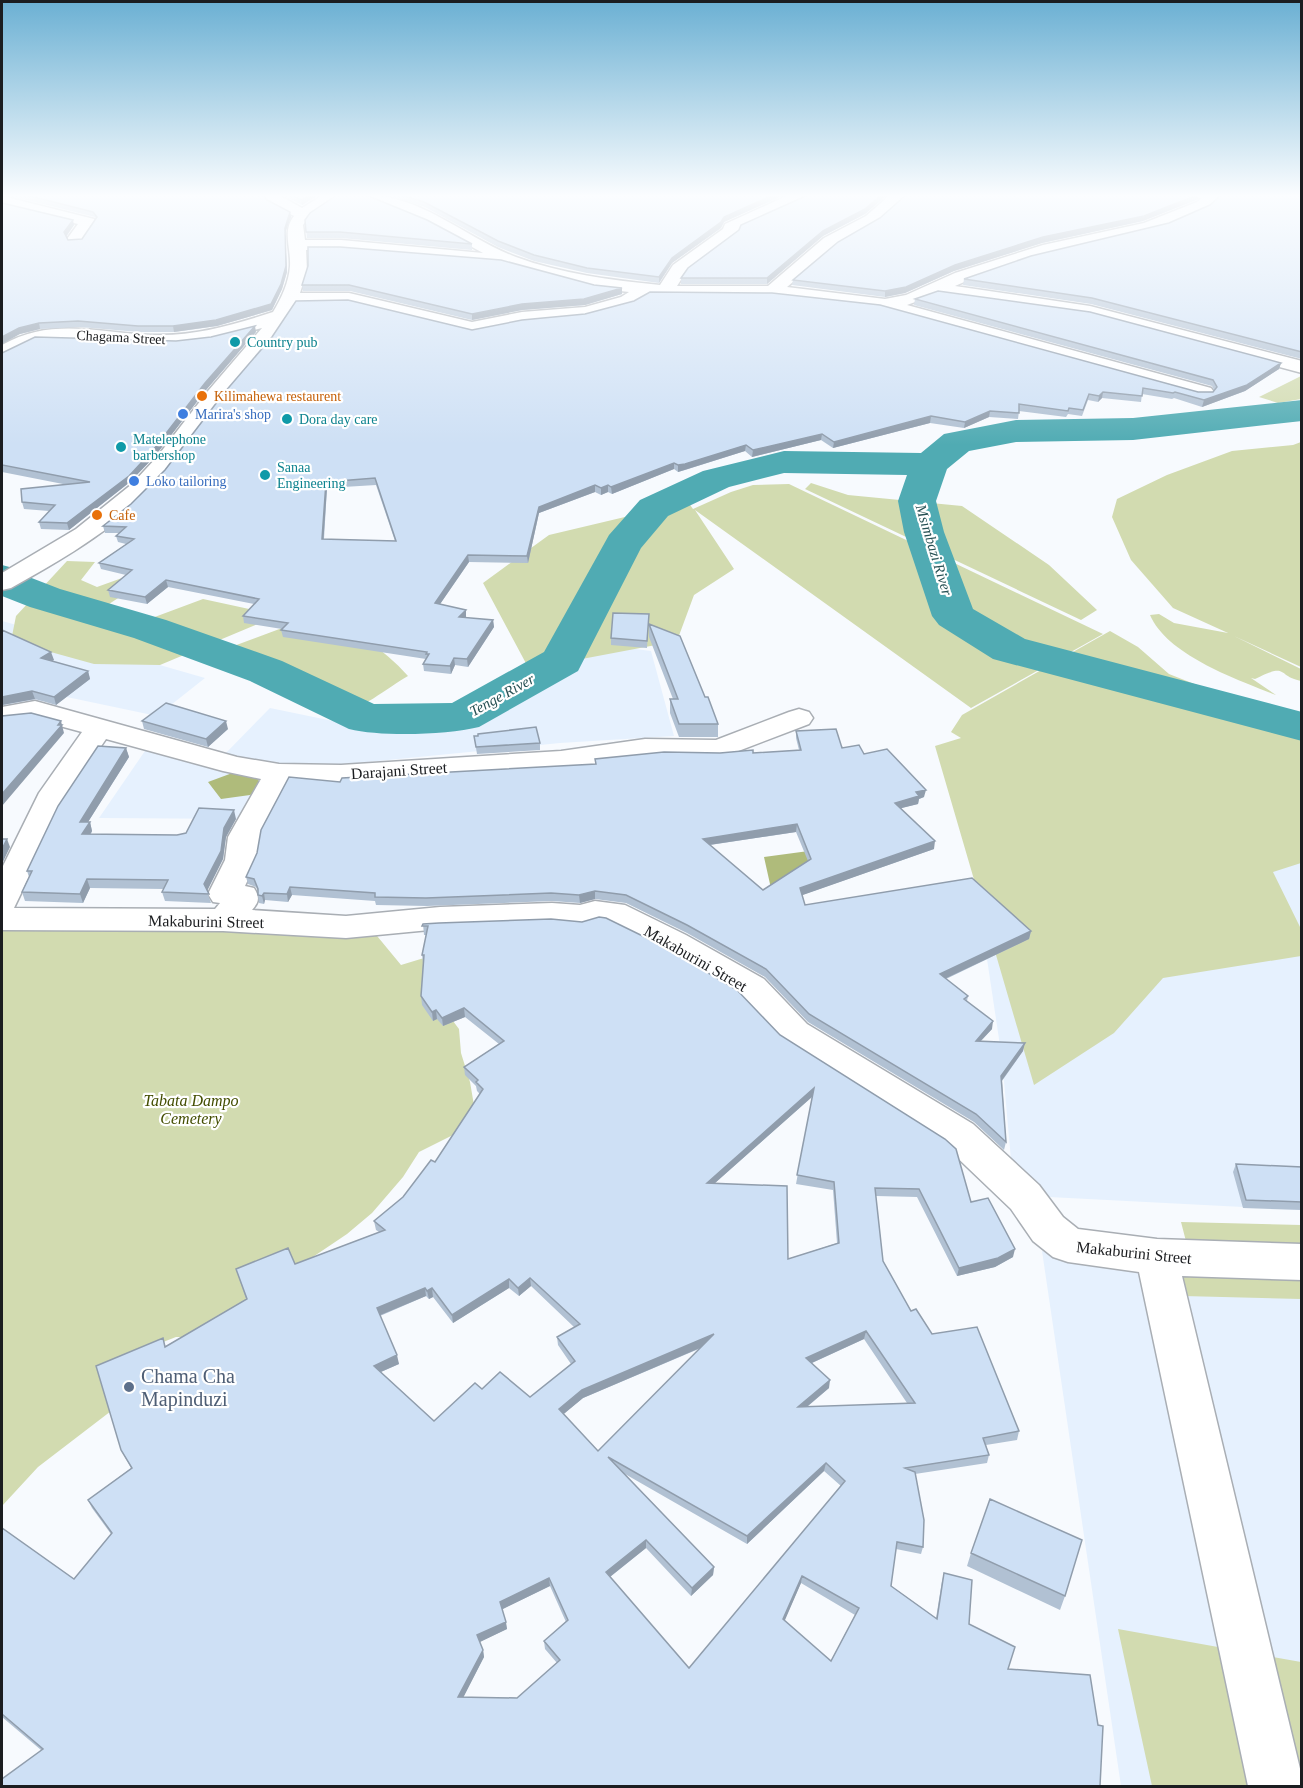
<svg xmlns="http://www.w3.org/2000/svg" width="1303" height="1788" font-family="Georgia,serif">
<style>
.built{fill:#e6f1fe}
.green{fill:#d2dbb0}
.forest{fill:#afbb7b}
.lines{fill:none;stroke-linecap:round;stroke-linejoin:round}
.river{fill:#50abb3;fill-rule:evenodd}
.minor-casing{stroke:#a9aeb4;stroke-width:3}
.minor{fill:#fff;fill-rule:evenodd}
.wall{fill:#b1c1d3;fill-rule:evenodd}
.shaded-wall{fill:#909dac}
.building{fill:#cee0f5;stroke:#909dac;stroke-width:1.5;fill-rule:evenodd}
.culture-dot{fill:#0f9aa8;stroke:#fff;stroke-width:2}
.food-dot{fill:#e8710a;stroke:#fff;stroke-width:2}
.shop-dot{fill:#3f7fe0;stroke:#fff;stroke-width:2}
.service-dot{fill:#5c6f8a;stroke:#fff;stroke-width:2}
.labels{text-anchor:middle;stroke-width:4.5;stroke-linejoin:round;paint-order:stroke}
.far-street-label{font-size:14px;fill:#1b1d20;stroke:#fff}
.far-culture-label{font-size:14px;fill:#0d838f;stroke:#fff;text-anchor:start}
.far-food-label{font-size:14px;fill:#c56008;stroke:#fff;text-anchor:start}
.far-shop-label{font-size:14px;fill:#366cbe;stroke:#fff;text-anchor:start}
.far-water-label{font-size:15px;font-style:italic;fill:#275154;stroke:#fff}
.street-label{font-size:16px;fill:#1b1d20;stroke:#fff}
.park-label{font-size:16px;font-style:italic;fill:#434d00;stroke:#fff}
.near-service-label{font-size:20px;fill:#4e5e75;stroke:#fff;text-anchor:start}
</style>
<rect width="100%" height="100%" fill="#f7fafe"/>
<!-- built -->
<path class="built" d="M2 621 118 653 205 678 157 716 62 696 2 712Z
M597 644 651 651 674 736 560 743 327 766 278 768 223 756 270 708 362 727 466 725Z
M147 748 273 776 249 819 99 818Z
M1291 834 1302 857 1301 1210 1049 1197 1012 1171 1002 1059 987 959Z
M1042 1251 1301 1268V1786H1121Z"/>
<!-- green -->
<path class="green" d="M1301 376V399L1278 403 1259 397Z
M1301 442V667L1234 636 1301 669V681C1276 676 1289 662 1255 679L1251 678 1276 695C1238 680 1167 655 1150 615L1159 614 1174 623 1228 633 1173 608 1131 560 1112 517 1117 499 1167 475 1232 451 1293 445Z
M811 483 848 495 962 506 1049 565 1097 610 1081 620 805 489Z
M789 484 1103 634 971 708 695 510 734 569 694 595 677 641 529 669 483 583 549 535 688 502 693 509 731 492 753 485Z
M67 561 95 562 81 580 97 587 122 578 141 583 106 606 152 618 203 599 268 613 272 618 160 665 94 664 11 641 16 616Z
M317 615C352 628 383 648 408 676 388 687 359 713 335 713 328 713 319 707 313 705 274 691 252 678 223 650Z
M1110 631 1138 647 1169 674 1301 726V863L1273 872 1301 929V956L1163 978 1114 1033 1034 1085 935 746 961 738 951 732 962 715Z
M6 917 368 925 401 965 424 958 450 1017 459 1029 461 1053 470 1082 477 1123 419 1152 403 1177 372 1213 347 1234 194 1337H176L135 1353 115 1408 38 1467 2 1506V920Z
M1181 1222 1301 1225V1252L1188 1249Z
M1178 1267 1301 1278V1299L1183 1296Z
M1118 1629 1301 1662V1786H1152Z"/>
<!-- forest -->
<path class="forest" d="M235 772 256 773 262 790 250 795 221 799 208 782Z
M816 850 823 866 772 893 764 857Z"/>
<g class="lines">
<!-- river -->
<path class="river" d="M1302 400V421L1133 440 1016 442 969 451 947 469 936 501 944 532 973 609 1025 639 1302 712V741L993 659 939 625 932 616 904 532 898 501 907 475 784 473 729 487 668 516 641 548 578 671 479 727C447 735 381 737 349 729L250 681 134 638 30 607 2 596V565L17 569 29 577 60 589 166 620 282 661 374 704 452 703 544 652 609 535 640 500 703 471 784 451 921 453 944 434 1016 420 1133 418Z"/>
<defs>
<path id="minor" d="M263 195H279L302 208 323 195H341L309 217 303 225 305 240H341L483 253 428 223 367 198 364 195C421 194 465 238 516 257 562 274 611 280 660 285L673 265 723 229 725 224 789 195H810L807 198 739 229 737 234 686 272 677 286H768L824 238 866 216 890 195H908L878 222 836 246 787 287 885 299 906 295 955 273 1043 245 1144 223 1197 202 1201 199 1197 195H1217L1219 198C1197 228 1093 243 1055 253 1022 261 986 272 955 286L1090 306 1302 361V373L1089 316 937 294 907 305 1211 388 1214 392 1211 396H1197L880 309 772 296 649 295 633 305 585 318 522 324 472 334 349 303 296 304C278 340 248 368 223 398 203 423 186 451 165 475 123 524 67 557 11 588L2 590V573L76 529 132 484 157 457 208 391 262 328 212 341 177 345 47 340 36 341 2 358V345C54 315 104 335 160 335 199 335 236 324 273 312 281 299 289 282 290 266 291 248 282 231 294 216L270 204ZM306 250H341L494 264 500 262 594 288 629 292 621 297 585 307 522 312 472 322 349 293H300L307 271Z
M2 196 94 219 96 222 81 243H69L67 239 78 224 2 206Z
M35 701 237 757 279 764 341 765 561 751 645 739 716 740 789 712 799 709 809 712 813 718 809 724 720 758 645 757 561 769 341 783 289 782 260 837 257 860 245 886 254 888C260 898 259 902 252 910L346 916 440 907 552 903 580 905 595 901 625 905 686 935 764 979 807 1024 973 1124 1039 1185 1063 1217 1078 1229 1157 1239 1302 1244V1280L1182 1276 1302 1777V1786H1248L1139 1272 1068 1262 1053 1257 1033 1241 1011 1209 945 1146 781 1042 738 997 662 951 607 924 599 923 583 928 552 925 440 929 346 938 223 931 2 930V868L39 793 82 732 34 719 2 723V707ZM106 739 223 771 261 779 228 837 225 860 208 894 213 902 220 903 215 909 14 908 69 793Z"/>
</defs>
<!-- minor casing -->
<use href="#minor" class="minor-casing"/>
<!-- minor -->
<use href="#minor" class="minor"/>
</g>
<!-- wall -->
<path class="wall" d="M7 195H263L267 200 291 217 285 233 287 272 282 289 272 310 217 326 174 332H139L80 327 40 329 20 334 2 203 74 225 66 237 68 240 82 239 96 219 95 217Z
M283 195H319L302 205Z
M387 195H784L724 222 721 228 672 263 659 283 587 273 534 261 498 247 425 207Z
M808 195H887L865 214 823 236 767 284H681V278Z
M906 195H1198V199L1196 200 1143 221 1042 243 954 271 905 293 885 297 792 285 793 280 880 218Z
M1219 195H1302V359L1091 304 963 285 964 279 1169 223 1210 205 1219 196Z
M305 220 472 244V250L341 238H307Z
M308 266 622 294 585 305 522 310 472 320 350 291H303L302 285Z
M915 299 1281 363 1279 369 1245 391 1202 407 1174 398 1172 399 1142 394 1141 402 1102 398 1098 402 1088 400 1082 416 1068 414 1066 417 1019 411 1018 419 989 417 964 428 930 423 833 448 821 440 752 457 745 451 685 470 678 472 674 469 612 494 608 492 601 495 595 492 539 513 528 563 469 562 440 604 466 610V618L493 620 494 627 468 667 455 665 451 674 424 671 423 664 426 659 283 637 281 630 282 629 244 623 243 616 254 604 168 587 147 604 110 597 108 590 126 575 101 569 99 563 126 544 118 542 116 536 119 533H105L103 526 472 330 1198 392H1213L1214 390 1212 386 914 305ZM376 485 395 541 324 539 327 488Z
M256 332 206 390 155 456 130 482 69 530 41 529 39 522 49 511 24 509 22 502 68 485 2 472V353L176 341Z
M649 614 647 648 611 645V638Z
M649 624 705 697 718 724V737H679L670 713V699H673L649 637Z
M2 630 54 660 51 661 88 671 90 679 56 705 35 699 2 705Z
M142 721 228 729 208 747 144 729Z
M796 731 864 754 924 797 919 799 918 804 901 808 934 849 802 895 805 905 1031 931 1029 939 946 979 968 996 967 1001 992 1029 981 1041 1023 1051 1002 1081 1006 1142 1004 1150 974 1122 808 1022 765 977 687 933 626 903 595 899 580 903 552 901 427 906 376 905 375 901 292 895 288 902 265 900 264 904 259 903 258 895V892L256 887 248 884 246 877 340 782 595 764V759L753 753 799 750 796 738ZM796 832 808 861 763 890 710 845Z
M474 736 540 743V750L477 754Z
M126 748 129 757 88 822H90L92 831 91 834 177 835 186 833 236 819 226 837 223 859 207 891 211 903 165 901 162 892 164 889 90 888 83 903 25 901 22 892 29 877 27 871Z
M423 924 780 1035 971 1202 1013 1257 995 1267 957 1276 917 1197 876 1196 883 1261 911 1311 1019 1431 1017 1440 986 1445 989 1455 987 1463 915 1474 923 1547 921 1554 896 1549 891 1586 936 1618 942 1581 944 1573 969 1624 1008 1669 41 1750 2 1717V1528L74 1579 111 1534 92 1508 88 1500 131 1468 121 1450 166 1346 246 1299 236 1269 295 1264 379 1232 376 1230 374 1221 403 1197 435 1162 480 1094 477 1091 476 1086 465 1075 464 1067 499 1044 465 1017 443 1026 437 1019 433 1021 422 1005 421 996 423 963 422 955 426 935H424ZM812 1097 796 1184 833 1190 837 1243 788 1259 715 1183ZM531 1286 574 1327 557 1337 558 1345 571 1364 530 1397 482 1389 434 1421 381 1372 399 1364 380 1316 426 1296 429 1299 433 1297 453 1323 509 1288 519 1296ZM864 1339 907 1403 807 1407 829 1388 812 1363ZM701 1348 598 1451 563 1414 583 1398ZM824 1471 841 1486 689 1668 610 1577 646 1548 691 1596 713 1575 714 1567 625 1474 747 1544ZM801 1583 855 1615 831 1661 784 1621ZM550 1586 566 1622 544 1641 545 1649 557 1663 517 1698 463 1697 484 1657 483 1650 479 1642 507 1629 502 1609Z
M1236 1164 1302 1167V1210L1243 1208 1233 1172Z
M971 1553 1065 1596 1060 1610 967 1566Z"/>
<!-- shaded-wall -->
<path class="shaded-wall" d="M310 195H319L302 205 301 200Z
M773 195H784L724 222 721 228 672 263 659 283V277L672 258 724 217Z
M881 195H887L865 214 823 236 767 284V278L823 231Z
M1197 195H1198V199L1196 200 1143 221 1042 243 954 271 905 293 885 297V291L955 265 1043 237Z
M290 212 291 217 285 233 287 272 282 289 272 310 217 326 174 332 173 326 285 228Z
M73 220 74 225 65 238 64 232Z
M622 288V294L585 305 522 310 472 320V314L522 304Z
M39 323 40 329 20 334 2 344V337L19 328Z
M255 326 256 332 206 390 155 456 130 482 69 530 67 523 205 383Z
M1281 363 1279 369 1245 391 1202 407 1204 400Z
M1103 392 1102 398 1098 402 1099 396Z
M990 411 989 417 964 428 965 422Z
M931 416 930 423 833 448 834 442Z
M822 434 821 440 752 457 753 450Z
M746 445 745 451 678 472V465Z
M674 463V469L612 494 611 487Z
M326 482 327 488 323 546 322 539Z
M595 485V492L539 513 528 563 527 556 539 507Z
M608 485V492L601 495V488Z
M468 555 469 562 436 610 435 603Z
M166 580 168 587 147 604 145 597Z
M466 610V617L460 624 459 617Z
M493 620 494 627 468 667 467 659Z
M51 652 54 660 43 666 41 658Z
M454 658 455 665 451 674 450 666Z
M88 671 90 679 56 705 54 697Z
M32 691 35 699 2 705V697Z
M61 721 64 733 2 806V794Z
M226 721 228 729 208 747 206 739Z
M126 748 129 757 83 830 80 822Z
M926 790 924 797 919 799 918 804 894 810 895 803 916 792Z
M234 810 236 819 226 837 223 859 206 893 204 884 224 828Z
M90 822 92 831 85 843 82 834Z
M797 824 796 832 702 846 703 839Z
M7 839 10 847 2 864V849Z
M935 841 934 849 800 896V888Z
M87 879 90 888 83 903 80 894Z
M290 887 292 895 288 902 287 894Z
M595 891V899L580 903 579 895Z
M264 893 265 900 264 904 262 896Z
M1031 931 1029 939 938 982 940 974Z
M464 1008 465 1017 443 1026 442 1018Z
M436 1010 437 1019 433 1021 432 1012Z
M993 1021 992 1029 974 1048 976 1041Z
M1025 1043 1023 1051 1000 1083 1001 1076Z
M814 1088 813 1096 706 1191 707 1183Z
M1015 1249 1013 1257 995 1267 957 1276 959 1268Z
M530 1278 531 1286 519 1296 518 1288Z
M509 1279V1288L453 1323 452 1315Z
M425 1288 426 1296 378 1316 377 1308Z
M432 1288 433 1297 429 1299 427 1291Z
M866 1331 864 1339 805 1366 806 1358Z
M714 1334V1342L583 1398 559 1418V1409L582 1390Z
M397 1355 399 1364 376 1374 374 1366Z
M830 1380 829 1388 797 1415 798 1407Z
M826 1463 824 1471 747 1544V1536Z
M646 1540V1548L606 1580V1572Z
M714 1567 713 1575 691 1596 692 1588Z
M802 1576 801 1583 782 1627 783 1619Z
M549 1578 550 1586 501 1610 500 1602Z
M506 1622 507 1629 478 1643 477 1635Z
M483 1650 484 1657 460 1704 458 1697Z"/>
<!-- building -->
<path class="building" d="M26 195H263L267 200 290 212 285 228 286 266 281 284 271 304 216 320 173 326H138L78 321 39 323 19 328 2 337V203L73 220 64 232 68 240 82 239 97 217 93 212Z
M292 195H310L301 200Z
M337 195H366L427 220 472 244 340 232H306L305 220 310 213Z
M402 195H773L724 217 721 222 672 258 659 277 587 268 534 255 498 241 424 202Z
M808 195H881L865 209 823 231 767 278H681L688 268 739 230 741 225Z
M906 195H1197L1144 216 1043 237 955 265 906 287 885 291 793 280 838 242 880 218Z
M1221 195H1302V352L1092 298 964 279 1031 256 1169 223 1210 205Z
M308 247H340L501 260 594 285 622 288 584 299 522 304 472 314 349 285H302L308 266Z
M938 291 1090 312 1281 363 1247 385 1204 400 1175 392 1173 393 1143 388 1142 396 1103 392 1099 396 1089 394 1083 410 1069 408 1068 411 1019 404V413L990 411 965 422 931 416 834 442 822 434 753 450 746 445 685 464 678 465 674 463 611 487 608 485 601 488 595 485 539 507 527 556 468 555 435 603 466 610 459 617 493 620 467 659 454 658 450 666 423 664 429 654H426L427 652 281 630 288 623 243 616 259 599 166 580 145 597 108 590 132 570 99 563 134 539 116 536 126 527 103 526 131 504 165 470 224 393 272 337 296 301 348 300 472 330 522 320 585 314 634 301 650 292 772 293 880 305 1198 392H1213L1217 387 1213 380 915 299ZM375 478 396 541 322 539 326 482Z
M255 326 205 383 154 449 129 476 67 523 39 522 55 505 22 502 21 489 90 482 2 465V353L35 337 176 341 211 337Z
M613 613 649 614 647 641 611 638Z
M649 624 680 636 705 697H708L718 724H679L670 699H678Z
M2 630 51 652 41 658 88 671 54 697 32 691 2 697Z
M166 703 226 721 206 739 142 721Z
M31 713 61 721 58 725H62L2 794V716Z
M536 727 540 743 476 747 474 736H478V734Z
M836 729 842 748 859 745 864 754 887 749 926 790 916 792 919 796 895 803 935 841 800 888 805 905 972 878 1031 931 940 974 968 996 964 999 993 1021 976 1041 1025 1043 1001 1076 1006 1142 976 1114 809 1014 766 969 687 925 626 895 595 891 579 895 551 893 426 898 375 897V893L290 887 287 894 264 893 262 896 258 895V889L254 879 246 877 257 853 261 830 289 777 340 782 342 778 596 764 595 759 664 752 720 753 753 750V753L801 750 796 731ZM797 824 811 859 763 890 703 839Z
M98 746 126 748 80 822H90L82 834 177 835 186 833 199 808 234 810 224 828 221 851 204 884 209 894 162 892 168 880 87 879 80 894 22 892 32 871H27L58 806Z
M2 839H7L2 849Z
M599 917 606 918 661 945 737 990 780 1035 945 1139 956 1149 971 1202 988 1198 1015 1249 998 1258 959 1268 919 1189 875 1188 883 1261 911 1311 916 1309 932 1334 977 1327 1019 1431 983 1438 989 1455 905 1468 915 1472 924 1520 923 1547 897 1542 891 1586 937 1619 944 1573 972 1580 969 1624 1015 1647 1008 1669 1090 1675 1098 1725 1103 1726 1100 1786H2V1779L43 1749 2 1714V1528L74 1579 112 1533 88 1500 132 1468 121 1450 96 1366 163 1338 165 1347 247 1299 236 1269 288 1248 295 1264 385 1230 374 1221 403 1197 431 1160 435 1162 483 1089 476 1082 478 1080 464 1067 504 1041 464 1008 442 1018 436 1010 432 1012 421 996 424 955H422L428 926H422L423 924 439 923 551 919 582 922ZM814 1088 797 1175 834 1182 839 1243 788 1259 787 1186 707 1183ZM530 1278 580 1324 557 1337 575 1361 530 1397 500 1372 482 1389 475 1383 434 1421 374 1366 397 1355 377 1308 425 1288 427 1291 432 1288 452 1315 509 1279 518 1288ZM866 1331 915 1403 798 1407 830 1380 806 1358ZM714 1334 598 1451 559 1409 582 1390ZM608 1457 747 1536 826 1463 845 1481 689 1668 606 1572 646 1540 692 1588 714 1567ZM802 1576 859 1608 831 1661 783 1619ZM549 1578 568 1620 544 1641 560 1660 517 1698 458 1697 483 1650 477 1635 506 1622 500 1602Z
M1236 1164 1302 1167V1202L1246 1200Z
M990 1499 1082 1540 1065 1596 971 1553Z"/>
<!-- sky -->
<linearGradient id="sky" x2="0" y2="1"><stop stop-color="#6bb0d3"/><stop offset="0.44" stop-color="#fbfdff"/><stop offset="1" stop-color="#fbfdff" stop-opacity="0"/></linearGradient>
<rect width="1303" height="445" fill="url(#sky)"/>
<!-- markers -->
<g class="culture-dot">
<circle cx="235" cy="342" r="6"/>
<circle cx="287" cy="419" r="6"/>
<circle cx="121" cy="447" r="6"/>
<circle cx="265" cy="475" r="6"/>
</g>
<g class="food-dot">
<circle cx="202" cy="396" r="6"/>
<circle cx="97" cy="515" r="6"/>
</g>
<g class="shop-dot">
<circle cx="183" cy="414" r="6"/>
<circle cx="134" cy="481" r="6"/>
</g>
<circle class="service-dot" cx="129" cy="1387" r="6"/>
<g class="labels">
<!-- far-street labels -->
<g class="far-street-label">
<text transform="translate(121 337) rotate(3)" y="5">Chagama Street</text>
</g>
<!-- far-culture labels -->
<g class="far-culture-label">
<text x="247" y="347">Country pub</text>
<text x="299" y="424">Dora day care</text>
<text x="133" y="444">Matelephone<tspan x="133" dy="16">barbershop</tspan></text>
<text x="277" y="472">Sanaa<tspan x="277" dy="16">Engineering</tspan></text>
</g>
<!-- far-food labels -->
<g class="far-food-label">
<text x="214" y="401">Kilimahewa restaurent</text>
<text x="109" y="520">Cafe</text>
</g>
<!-- far-shop labels -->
<g class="far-shop-label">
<text x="195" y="419">Marira's shop</text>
<text x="146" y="486">Loko tailoring</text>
</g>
<!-- far-water labels -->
<g class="far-water-label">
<text transform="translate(934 550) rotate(73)" y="5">Msimbazi River</text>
<text transform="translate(502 695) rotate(-29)" y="5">Tenge River</text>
</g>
<!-- street labels -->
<g class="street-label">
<text transform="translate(399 770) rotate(-4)" y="6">Darajani Street</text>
<text transform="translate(206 921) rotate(1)" y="6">Makaburini Street</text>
<text transform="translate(696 958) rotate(30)" y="6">Makaburini Street</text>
<text transform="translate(1134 1252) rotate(6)" y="6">Makaburini Street</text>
</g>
<!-- park labels -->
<g class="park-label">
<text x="191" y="1106">Tabata Dampo<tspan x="191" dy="18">Cemetery</tspan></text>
</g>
<!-- near-service labels -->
<g class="near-service-label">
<text x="141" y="1383">Chama Cha<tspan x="141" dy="23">Mapinduzi</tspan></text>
</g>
</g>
<!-- border -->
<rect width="1303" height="1788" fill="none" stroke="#1b1d20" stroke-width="6"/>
</svg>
